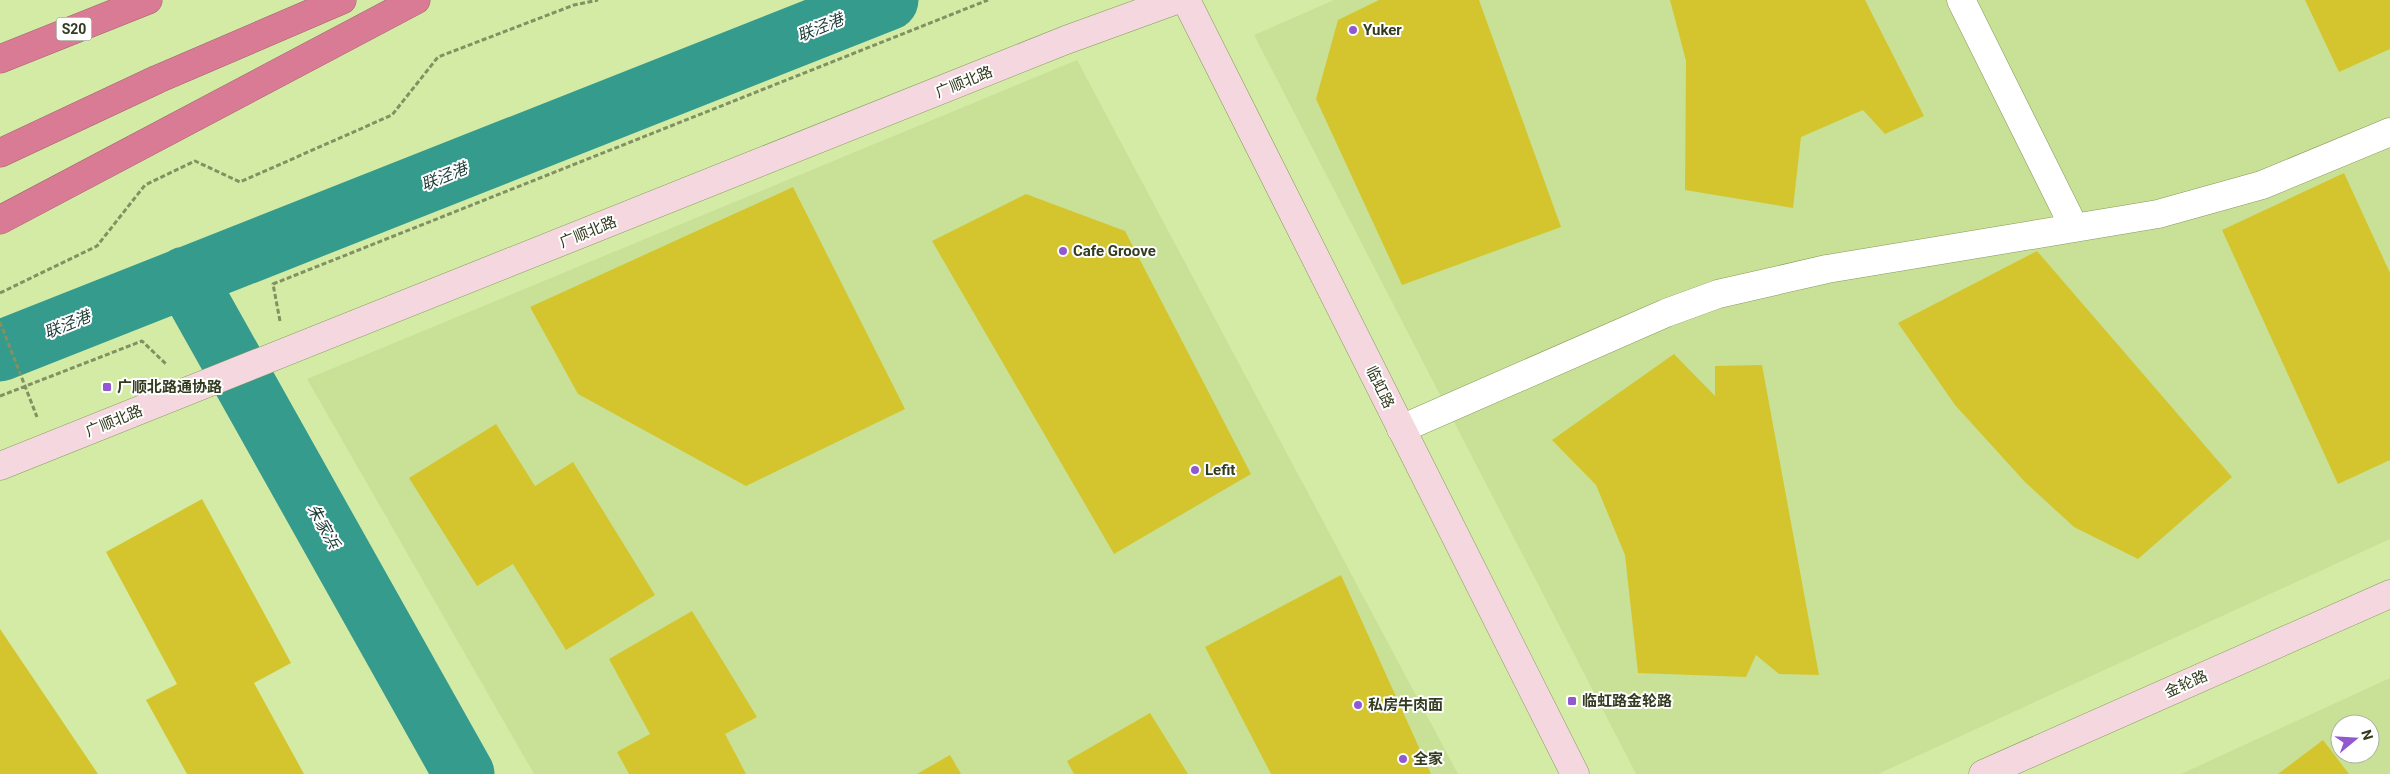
<svg xmlns="http://www.w3.org/2000/svg" width="2390" height="774" font-family="Roboto,'Noto Sans SC',sans-serif">
<style>
.built{fill:#c8e196;fill-rule:evenodd}
.lines{fill:none;stroke-linecap:round;stroke-linejoin:round}
.river{stroke:#349b8d;stroke-width:61}
.building{fill:#d4c52f}
.street-casing{stroke:#869a59;stroke-width:29}
.secondary-casing{stroke:#869a59;stroke-width:29}
.highway-casing{stroke:#9f656c;stroke-width:29}
.path{stroke:#819161;stroke-width:3;stroke-dasharray:5 2.5;stroke-linecap:butt}
.street{stroke:#fff;stroke-width:28}
.secondary{stroke:#f4d7df;stroke-width:28}
.highway{stroke:#d97b95;stroke-width:28}
.poi-dot{fill:#9158d0;stroke:#fff;stroke-width:2}
.labels{text-anchor:middle;stroke-width:4;stroke-linejoin:round;paint-order:stroke}
.shield{fill:#fff;stroke:#707662;stroke-width:1}
.shield-label{font-size:14px;font-weight:bold;fill:#323b1f}
.poi-label{font-size:15px;font-weight:bold;fill:#323b1f;stroke:#fff;text-anchor:start}
.street-label{font-size:15px;fill:#323b1f;stroke:#fff}
.water-label{font-size:16px;font-style:italic;fill:#1b3a35;stroke:#fff}
</style>
<rect width="100%" height="100%" fill="#d4eba6"/>
<!-- built -->
<path class="built" d="M1334 0H2390V539L1878 774H1636L1254 35Z
M1077 60 1458 774H534L307 379Z
M2390 678V774H2181ZM2340 724H2370V754H2340Z"/>
<g class="lines">
<!-- river -->
<path class="river" d="M185 277 464 774
M0 351 888 0"/>
</g>
<!-- building -->
<path class="building" d="M1379 0H1479L1561 227 1402 285 1316 99 1338 20Z
M1670 0H1865L1924 116 1885 134 1863 110 1801 137 1793 208 1685 190 1686 61Z
M2305 0H2390V49L2339 72Z
M2344 173 2390 273V460L2338 484 2222 230Z
M793 187 905 409 746 486 578 394 530 307Z
M1026 194 1125 231 1251 474 1114 554 932 241Z
M2037 251 2232 477 2138 559 2074 527 2025 482 1955 405 1898 323Z
M1674 354 1715 396V366L1762 365 1819 675 1779 674 1756 655 1746 677 1638 673 1625 555 1596 485 1552 440Z
M496 424 535 486 573 462 655 595 566 650 513 564 477 586 409 478Z
M202 499 291 663 254 683 304 774H187L146 700 177 684 106 552Z
M1341 575 1431 774H1271L1205 647Z
M692 611 757 717 725 734 746 774H629L617 752 650 734 609 659Z
M0 629 98 774H0Z
M1150 713 1188 774H1074L1067 761Z
M2323 740 2349 774H2278Z
M950 755 961 774H917Z"/>
<g class="lines">
<defs>
<path id="street" d="M1961 0 2074 227
M1401 429 1666 313 1718 294 1827 269 2158 214 2262 185 2390 132"/>
<path id="secondary" d="M1186 0 1575 774
M0 466 1066 40 1176 0
M1983 774 2390 594"/>
<path id="highway" d="M0 59 148 0
M0 153 158 79 342 0
M0 220 416 0"/>
</defs>
<!-- street casing -->
<use href="#street" class="street-casing"/>
<!-- secondary casing -->
<use href="#secondary" class="secondary-casing"/>
<!-- highway casing -->
<use href="#highway" class="highway-casing"/>
<!-- path -->
<path class="path" d="M0 293 97 246 145 185 195 161 240 182 392 115 438 57 574 5 598 0
M280 321 273 284 988 0
M0 322 37 417
M0 396 142 341 167 365"/>
<!-- street -->
<use href="#street" class="street"/>
<!-- secondary -->
<use href="#secondary" class="secondary"/>
<!-- highway -->
<use href="#highway" class="highway"/>
</g>
<!-- markers -->
<g class="poi-dot">
<circle cx="1353" cy="30" r="5"/>
<circle cx="1063" cy="251" r="5"/>
<rect x="102" y="382" width="10" height="10" rx="2.5"/>
<circle cx="1195" cy="470" r="5"/>
<rect x="1567" y="696" width="10" height="10" rx="2.5"/>
<circle cx="1358" cy="705" r="5"/>
<circle cx="1403" cy="759" r="5"/>
</g>
<g class="labels">
<!-- shield labels -->
<rect class="shield" x="56.5" y="17.5" width="35" height="23" rx="4"/>
<g class="shield-label">
<text x="74" y="34">S20</text>
</g>
<!-- poi labels -->
<g class="poi-label">
<text x="1363" y="35">Yuker</text>
<text x="1073" y="256">Cafe Groove</text>
<text x="117" y="392">广顺北路通协路</text>
<text x="1205" y="475">Lefit</text>
<text x="1582" y="706">临虹路金轮路</text>
<text x="1368" y="710">私房牛肉面</text>
<text x="1413" y="764">全家</text>
</g>
<!-- street labels -->
<g class="street-label">
<text transform="translate(964 82) rotate(-22)" y="5">广顺北路</text>
<text transform="translate(588 232) rotate(-22)" y="5">广顺北路</text>
<text transform="translate(1380 387) rotate(64)" y="5">临虹路</text>
<text transform="translate(114 421) rotate(-22)" y="5">广顺北路</text>
<text transform="translate(2186 684) rotate(-24)" y="5">金轮路</text>
</g>
<!-- water labels -->
<g class="water-label">
<text transform="translate(820 27) rotate(-22)" y="6">联泾港</text>
<text transform="translate(444 176) rotate(-22)" y="6">联泾港</text>
<text transform="translate(67 324) rotate(-22)" y="6">联泾港</text>
<text transform="translate(324 526) rotate(61)" y="6">朱家浜</text>
</g>
</g>
<!-- north arrow -->
<g transform="translate(2355 739) rotate(72)"><circle r="24" fill="#ffffff" stroke="#adb1a5"/>
<path d="M0-4L9 19L0 12L-9 19Z" fill="#9158d0"/>
<text y="-8" font-size="14" font-weight="bold" text-anchor="middle" fill="#323b1f">N</text>
</g>
</svg>
